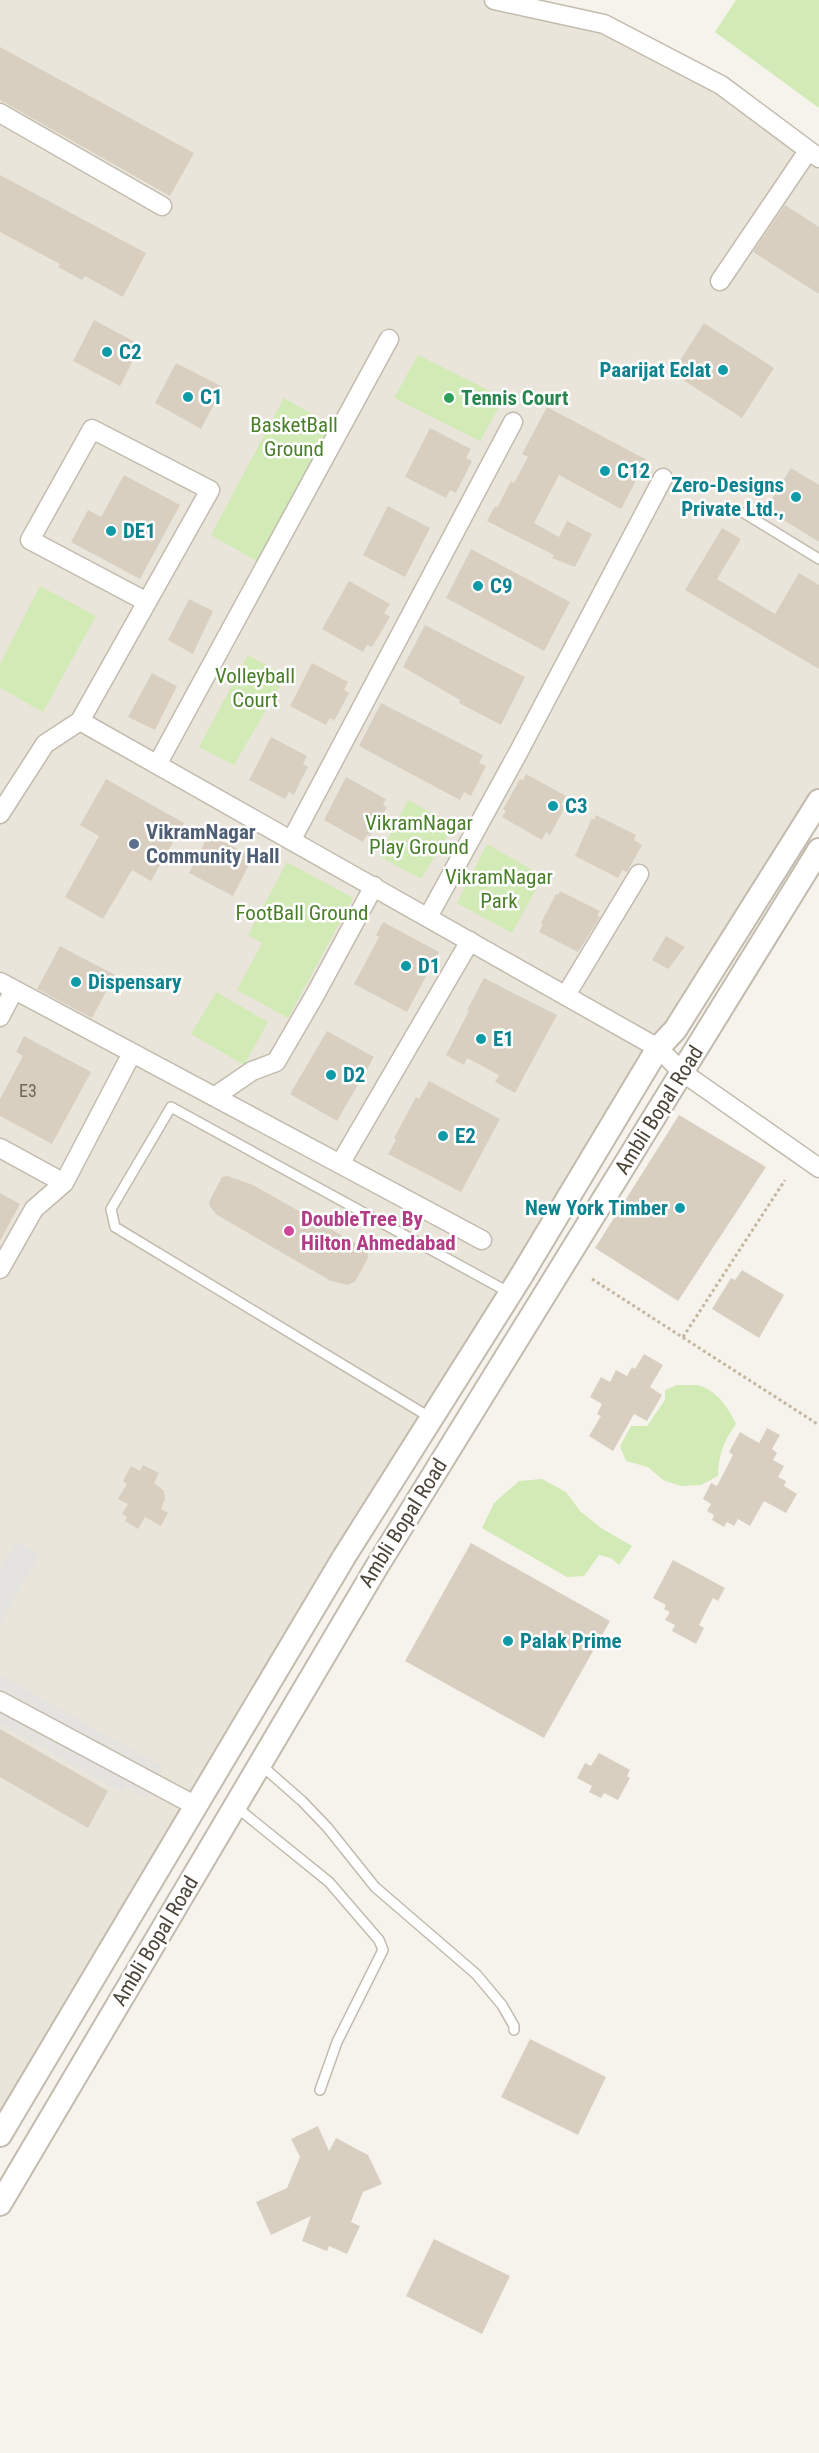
<svg xmlns="http://www.w3.org/2000/svg" width="819" height="2453" font-family="'Roboto Condensed',sans-serif">
<style>
.residential{fill:#eae5da}
.green{fill:#d2eab5}
.parking{fill:#e5e3e0}
.building{fill:#d8cfc1}
.lines{fill:none;stroke-linecap:round;stroke-linejoin:round}
.service-casing{stroke:#c2bbae;stroke-width:12}
.minor-casing{stroke:#c2bbae;stroke-width:21}
.tertiary-casing{stroke:#c2bbae;stroke-width:26}
.path{stroke:#c4b79f;stroke-width:3;stroke-dasharray:3 3;stroke-linecap:butt}
.service{stroke:#fff;stroke-width:9}
.minor{stroke:#fff;stroke-width:18}
.tertiary{stroke:#fff;stroke-width:22}
.culture-dot{fill:#0f9aa8;stroke:#fff;stroke-width:2}
.leisure-dot{fill:#2e9e5b;stroke:#fff;stroke-width:2}
.service-dot{fill:#5c6f8a;stroke:#fff;stroke-width:2}
.hotel-dot{fill:#d1479c;stroke:#fff;stroke-width:2}
.labels{text-anchor:middle;stroke-width:5;stroke-linejoin:round;paint-order:stroke}
.number-label{font-size:18px;fill:#6e675b}
.culture-label{font-size:21px;font-weight:bold;fill:#0d838f;stroke:#fff;text-anchor:start}
.leisure-label{font-size:21px;font-weight:bold;fill:#27864d;stroke:#fff;text-anchor:start}
.park-label{font-size:21px;fill:#4a7f2a;stroke:#fff}
.service-label{font-size:21px;font-weight:bold;fill:#4e5e75;stroke:#fff;text-anchor:start}
.street-label{font-size:21px;fill:#4b4439;stroke:#fff}
.hotel-label{font-size:21px;font-weight:bold;fill:#b23c85;stroke:#fff;text-anchor:start}
</style>
<rect width="100%" height="100%" fill="#f6f3ec"/>
<!-- residential -->
<path class="residential" d="M0 0H505L604 24 819 159V808L0 2134Z"/>
<!-- green -->
<path class="green" d="M736 0H819V108L715 32Z
M418 355 504 398 480 441 394 398Z
M284 398 331 425 258 562 211 535Z
M40 586 96 616 43 712 0 688V664Z
M248 655 286 676 234 765 199 747Z
M408 800 454 825 421 879 379 856Z
M487 844 543 876 512 933 457 903Z
M287 862 353 898 288 1018 237 990 262 943 248 935Z
M216 992 268 1022 244 1065 191 1034Z
M677 1385C684 1386 694 1384 701 1386 718 1392 729 1409 736 1424 724 1440 718 1456 718 1476L701 1485 681 1486 663 1480 648 1467 626 1461 620 1446 631 1426H647L665 1400V1390Z
M542 1479 566 1492 580 1511 601 1528 632 1546 619 1565 611 1558 599 1555 584 1576 567 1577 482 1528 494 1503 519 1481Z"/>
<!-- parking -->
<path class="parking" d="M17 1541 39 1555 0 1624V1568Z
M0 1675 163 1767 146 1798 127 1786 122 1792 0 1724Z"/>
<!-- building -->
<path class="building" d="M0 47 194 153 170 196 0 100Z
M0 175 146 253 123 297 85 276 82 280 58 267 60 264 0 232Z
M785 205 819 227V294L753 252Z
M94 320 141 345 120 386 73 361Z
M704 323 774 368 742 418 672 373Z
M176 363 223 387 201 429 155 403Z
M547 407 647 460 621 509 559 475 534 523 559 537 567 521 592 534 575 567 552 558 554 555 487 521 495 506 497 508 511 481 514 483 528 457 522 454Z
M430 428 471 449 466 458 472 461 456 493 450 490 446 498 405 477Z
M791 468 819 485V542L766 509Z
M124 475 180 505 140 579 71 542 88 510 101 517Z
M388 506 430 528 405 577 363 555Z
M722 528 741 539 717 579 775 614 799 573 819 585V669L685 590Z
M471 549 570 602 544 651 446 598Z
M349 581 390 604 384 613 390 617 372 647 367 645 363 652 322 629Z
M189 599 213 611 193 654 168 640Z
M425 625 525 677 501 725 459 703 460 700 403 667Z
M312 663 348 682 344 690 349 693 334 721 330 718 326 725 290 706Z
M152 673 177 686 155 730 128 717Z
M381 703 483 755 479 763 486 766 471 796 464 792 460 800 359 746Z
M271 737 307 756 303 764 308 767 300 782 294 795 289 792 285 799 249 780Z
M526 774 566 796 561 805 565 807 550 835 546 832 542 840 502 817 506 811 503 809 520 779 523 780Z
M346 777 386 799 383 805 387 807 370 836 367 835 363 842 324 820Z
M106 779 184 823 151 881 132 870 103 919 65 897 99 836 80 825Z
M596 815 636 835 634 840 642 845 627 872 622 870 618 878 575 856 592 818 594 820Z
M209 834 253 857 233 896 189 873Z
M560 891 600 911 597 916 600 917 578 952 539 932 543 924 541 923 556 894 558 895Z
M383 922 439 952 407 1012 354 984 379 937 376 935Z
M666 936 685 947 668 969 652 960Z
M60 946 115 975 92 1018 37 989Z
M484 978 557 1015 515 1093 495 1082 499 1075 467 1058 464 1065 446 1055 469 1011 467 1010Z
M327 1031 374 1057 337 1121 290 1094Z
M24 1036 91 1072 52 1144 0 1116V1099L23 1056 16 1052Z
M429 1081 500 1119 461 1192 388 1154 396 1140 394 1138 416 1097 419 1099Z
M679 1115 766 1167 678 1301 595 1248Z
M228 1176 253 1185 364 1248 368 1254V1258L355 1282 347 1285 331 1281 217 1215 210 1207 209 1202 222 1177Z
M0 1193 20 1204 0 1241Z
M742 1270 784 1295 759 1338 712 1309 731 1278 735 1280Z
M644 1354 663 1365 650 1387 662 1395 647 1421 634 1414 613 1451 589 1436 601 1416 597 1414 602 1404 590 1397 601 1377 610 1382 616 1370 627 1376 632 1367 635 1369Z
M767 1428 780 1435 772 1449 777 1453 773 1460 784 1466 778 1477 786 1481 784 1486 797 1494 786 1513 764 1501 750 1526 738 1519 734 1526 727 1522 724 1527 712 1520 714 1515 707 1511 711 1504 703 1499 711 1483 717 1486 733 1455 729 1452 740 1432 759 1443Z
M143 1465 159 1473 154 1483 164 1491 165 1499 161 1509 168 1513 161 1526 145 1517 138 1529 125 1521 127 1517 122 1514 128 1504 118 1499 127 1484 123 1481 131 1466 140 1471Z
M471 1543 610 1621 544 1738 405 1661Z
M673 1560 725 1588 718 1601 713 1598 699 1625 704 1628 696 1644 672 1631 675 1625 665 1620 670 1612 664 1609 666 1605 653 1598Z
M0 1729 108 1791 88 1828 0 1777Z
M599 1753 630 1770 627 1776 630 1778 618 1800 604 1793 601 1798 589 1792 592 1786 577 1778 585 1763 591 1766Z
M530 2039 606 2077 578 2135 501 2097Z
M318 2126 329 2151 336 2138 368 2155 382 2184 363 2192 351 2222 360 2226 347 2254 329 2246 327 2251 302 2241 311 2216 271 2235 256 2202 287 2188 300 2157 291 2139Z
M434 2239 510 2276 482 2334 406 2296Z"/>
<g class="lines">
<defs>
<path id="service" d="M744 513 819 559
M431 1418 115 1227 111 1209 171 1107 510 1293
M261 1765 302 1801 327 1827 375 1887 476 1974 502 2005 514 2026V2030
M235 1806 329 1882 379 1940 383 1950 337 2042 320 2090"/>
<path id="minor" d="M494 0 604 24 721 85 819 158
M0 113 162 206
M720 281 808 151
M147 602 30 540 92 429 210 490 80 721 658 1048 682 1072 819 1168
M158 763 389 339
M0 814 45 744 80 721
M292 839 513 422
M428 917 518 753 663 478
M0 982 482 1240
M566 995 639 874
M0 1017 14 990
M214 1097 252 1071 276 1062 315 995 374 886
M0 1148 64 1183
M340 1164 470 941
M0 1269 34 1209 64 1183 132 1053
M0 1701 196 1806"/>
<path id="tertiary" d="M0 2135 344 1557 520 1278 658 1048 675 1030 819 801
M0 2204 376 1568 819 850"/>
</defs>
<!-- service casing -->
<use href="#service" class="service-casing"/>
<!-- minor casing -->
<use href="#minor" class="minor-casing"/>
<!-- tertiary casing -->
<use href="#tertiary" class="tertiary-casing"/>
<!-- path -->
<path class="path" d="M592 1279 819 1425
M683 1337 785 1180"/>
<!-- service -->
<use href="#service" class="service"/>
<!-- minor -->
<use href="#minor" class="minor"/>
<!-- tertiary -->
<use href="#tertiary" class="tertiary"/>
</g>
<!-- markers -->
<g class="culture-dot">
<circle cx="107" cy="352" r="6"/>
<circle cx="723" cy="370" r="6"/>
<circle cx="188" cy="397" r="6"/>
<circle cx="605" cy="471" r="6"/>
<circle cx="796" cy="497" r="6"/>
<circle cx="111" cy="531" r="6"/>
<circle cx="478" cy="586" r="6"/>
<circle cx="553" cy="806" r="6"/>
<circle cx="406" cy="966" r="6"/>
<circle cx="76" cy="982" r="6"/>
<circle cx="481" cy="1039" r="6"/>
<circle cx="331" cy="1075" r="6"/>
<circle cx="443" cy="1136" r="6"/>
<circle cx="680" cy="1208" r="6"/>
<circle cx="508" cy="1641" r="6"/>
</g>
<circle class="leisure-dot" cx="449" cy="398" r="6"/>
<circle class="service-dot" cx="134" cy="844" r="6"/>
<circle class="hotel-dot" cx="289" cy="1231" r="6"/>
<g class="labels">
<!-- number labels -->
<g class="number-label">
<text x="28" y="1097">E3</text>
</g>
<!-- culture labels -->
<g class="culture-label">
<text x="119" y="359">C2</text>
<text x="711" y="377" text-anchor="end">Paarijat Eclat</text>
<text x="200" y="404">C1</text>
<text x="617" y="478">C12</text>
<text x="784" y="492" text-anchor="end">Zero-Designs<tspan x="784" dy="24">Private Ltd.,</tspan></text>
<text x="123" y="538">DE1</text>
<text x="490" y="593">C9</text>
<text x="565" y="813">C3</text>
<text x="418" y="973">D1</text>
<text x="88" y="989">Dispensary</text>
<text x="493" y="1046">E1</text>
<text x="343" y="1082">D2</text>
<text x="455" y="1143">E2</text>
<text x="668" y="1215" text-anchor="end">New York Timber</text>
<text x="520" y="1648">Palak Prime</text>
</g>
<!-- leisure labels -->
<g class="leisure-label">
<text x="461" y="405">Tennis Court</text>
</g>
<!-- park labels -->
<g class="park-label">
<text x="294" y="432">BasketBall<tspan x="294" dy="24">Ground</tspan></text>
<text x="255" y="683">Volleyball<tspan x="255" dy="24">Court</tspan></text>
<text x="419" y="830">VikramNagar<tspan x="419" dy="24">Play Ground</tspan></text>
<text x="499" y="884">VikramNagar<tspan x="499" dy="24">Park</tspan></text>
<text x="302" y="920">FootBall Ground</text>
</g>
<!-- service labels -->
<g class="service-label">
<text x="146" y="839">VikramNagar<tspan x="146" dy="24">Community Hall</tspan></text>
</g>
<!-- street labels -->
<g class="street-label">
<text transform="translate(659 1110) rotate(-58)" y="7">Ambli Bopal Road</text>
<text transform="translate(403 1523) rotate(-58)" y="7">Ambli Bopal Road</text>
<text transform="translate(155 1941) rotate(-59)" y="7">Ambli Bopal Road</text>
</g>
<!-- hotel labels -->
<g class="hotel-label">
<text x="301" y="1226">DoubleTree By<tspan x="301" dy="24">Hilton Ahmedabad</tspan></text>
</g>
</g>
</svg>
